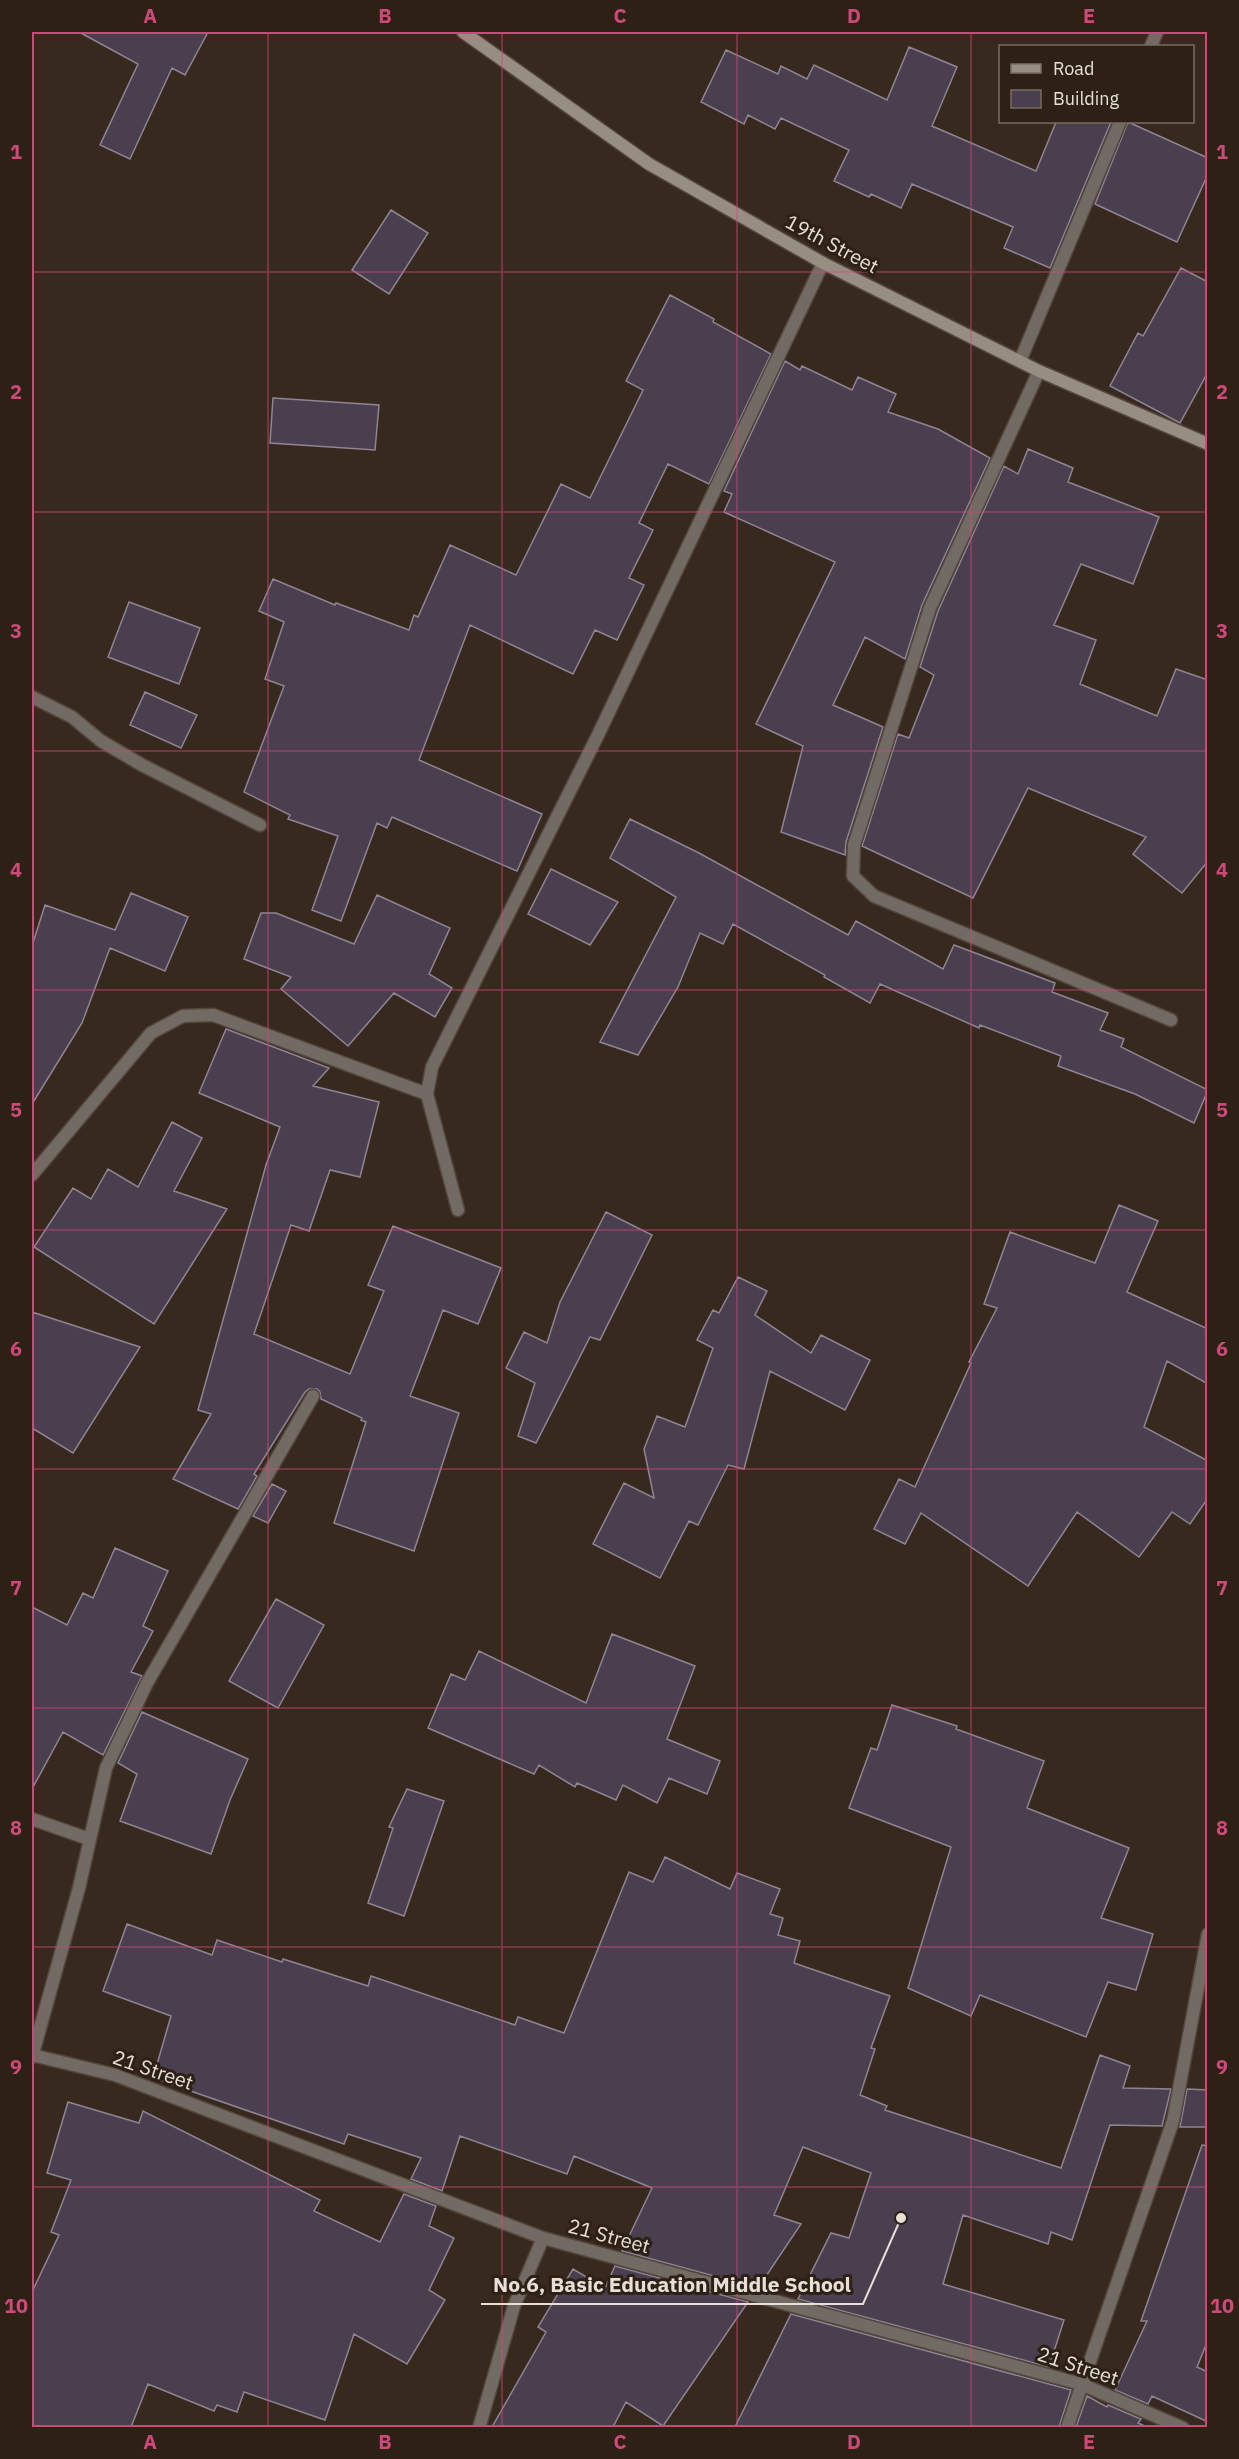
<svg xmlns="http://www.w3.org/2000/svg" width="1239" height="2459" font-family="'IBM Plex Sans',sans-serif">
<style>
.building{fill:#4a3f4e;stroke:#908494;stroke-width:1.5}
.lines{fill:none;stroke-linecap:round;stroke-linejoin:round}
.street-casing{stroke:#54463d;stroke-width:15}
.secondary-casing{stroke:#54463d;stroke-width:15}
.street{stroke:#716b64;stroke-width:12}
.secondary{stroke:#978d83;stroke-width:12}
.grid{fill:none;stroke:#cc4a7a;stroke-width:1.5;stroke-opacity:0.55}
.labels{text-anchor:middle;stroke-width:6;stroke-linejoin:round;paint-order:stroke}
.street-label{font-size:20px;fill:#e9dfd8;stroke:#2d2015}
.leader{fill:none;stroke:#e9dfd8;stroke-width:2}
.callout-dot{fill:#e9dfd8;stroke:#2d2015;stroke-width:2}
.callout-label{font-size:21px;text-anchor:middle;font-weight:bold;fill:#e9dfd8;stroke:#2d2015;stroke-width:6;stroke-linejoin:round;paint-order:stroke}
.neatline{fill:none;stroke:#cc4a7a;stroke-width:2}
.grid-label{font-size:20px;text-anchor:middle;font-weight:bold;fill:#cc4a7a}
</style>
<rect width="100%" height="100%" fill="#38291f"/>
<!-- building -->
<path class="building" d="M79 32H208L185 75 172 68 130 159 100 145 138 64Z
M909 47 957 67 932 126 1036 171 1056 122H1111L1050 268 1004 248 1013 227 912 184 901 208 871 194 869 197 834 181 849 150 781 118 775 129 748 115 744 124 701 102 726 50 778 74 781 66 807 79 814 65 887 100Z
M1128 122 1208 158V174L1177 242 1095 204Z
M391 210 428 233 389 294 352 270Z
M1181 268 1208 282V372L1180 423 1110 386 1138 333 1143 336Z
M670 295 714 319 713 322 771 354 709 484 668 464 639 523 653 530 629 578 644 585 617 640 595 630 573 674 470 625 419 760 542 814 517 871 392 817 387 828 377 823 341 921 312 910 338 836 288 819 290 815 244 792 284 686 265 679 284 622 259 611 273 579 335 605 336 603 409 630 414 615 418 617 450 545 516 575 561 484 590 498 643 390 626 381Z
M785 361 800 370 802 366 852 390 858 377 896 394 888 412 938 429 990 458 922 605 905 659 865 637 833 705 883 727 846 842 845 855 781 832 803 746 756 724 835 562 724 512 732 494 724 491Z
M273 398 379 405 375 450 270 443Z
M1028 449 1073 468 1068 482 1159 517 1133 584 1081 564 1054 625 1096 640 1080 684 1157 716 1176 669 1208 680V861L1182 893 1133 854 1146 837 1028 788 973 898 862 846 898 734 909 738 934 675 920 667 938 611 1004 466 1018 474Z
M129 602 200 628 179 684 108 657Z
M145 692 197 715 181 748 130 725Z
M630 819 699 853 848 935 856 921 943 969 954 945 1055 983 1052 992 1108 1013 1100 1030 1124 1039 1121 1047 1208 1090 1194 1123 1135 1094 1058 1066 1061 1056 980 1025 979 1028 880 984 870 1003 824 977 825 975 733 924 723 944 700 933 678 987 638 1055 600 1042 676 897 610 858Z
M551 869 618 902 590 945 528 914Z
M131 893 188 917 165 971 110 948 82 1023 32 1104V946L45 905 115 930Z
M377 895 450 928 429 974 452 988 435 1017 394 993 348 1046 281 989 291 977 244 959 261 913H276L354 944Z
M226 1029 329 1068 313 1086 379 1102 360 1177 330 1170 309 1231 291 1225 254 1334 350 1374 384 1291 368 1285 393 1226 501 1268 478 1324 443 1310 410 1396 459 1413 414 1551 334 1523 366 1422 361 1420 362 1418 321 1399 320 1392 317 1389H309L305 1392 254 1474 257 1476 238 1509 173 1479 211 1414 198 1410 266 1165 280 1127 199 1093Z
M172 1122 202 1138 174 1191 227 1209 154 1324 34 1247 73 1188 91 1199 108 1169 138 1187Z
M1119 1205 1158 1221 1127 1292 1208 1329V1384L1167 1361 1144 1427 1208 1461V1498L1190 1524 1172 1512 1139 1557 1077 1512 1028 1586 921 1513 905 1544 874 1529 899 1479 915 1487 971 1363 969 1362 997 1308 984 1304 1010 1232 1095 1263Z
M606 1212 652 1235 600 1340 590 1337 536 1443 518 1436 535 1383 506 1368 524 1332 547 1343 560 1302Z
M738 1277 767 1291 755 1315 811 1353 821 1335 870 1360 845 1410 770 1371 744 1469 728 1465 698 1525 689 1521 660 1578 593 1544 624 1483 654 1498 644 1449 657 1416 685 1427 713 1348 697 1340 713 1310 719 1313Z
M32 1312 140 1347 73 1453 32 1428Z
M272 1484 286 1491 268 1523 253 1516Z
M115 1548 168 1571 143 1626 153 1631 131 1672 142 1676 103 1755 63 1732 32 1789V1607L67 1625 83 1593 93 1598Z
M276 1599 324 1625 278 1708 229 1681Z
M612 1634 695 1666 667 1739 720 1761 707 1794 669 1778 657 1803 623 1785 616 1800 577 1783 575 1787 539 1765 534 1774 428 1728 451 1674 465 1680 479 1651 586 1703Z
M892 1705 957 1726 956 1729 1044 1761 1027 1808 1129 1848 1101 1918 1153 1934 1136 1990 1108 1982 1086 2037 980 1995 971 2016 908 1988 951 1847 849 1808 871 1748 877 1750Z
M142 1712 248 1759 230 1800 211 1854 120 1821 137 1774 118 1763Z
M407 1789 444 1801 404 1916 368 1903 393 1828 389 1827Z
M665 1857 730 1889 737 1873 780 1889 770 1914 783 1918 778 1935 800 1941 794 1963 890 1996 871 2048 875 2049 860 2095 887 2106 885 2110 1061 2168 1100 2055 1130 2066 1123 2088 1171 2089 1162 2126 1110 2125 1072 2240 1051 2232 1048 2244 963 2215 943 2284 1064 2320 1049 2367 798 2299 831 2233 849 2238 871 2173 803 2147 774 2215 801 2224 758 2288 622 2251 652 2188 574 2156 567 2174 460 2136 442 2191 411 2179 421 2158 348 2134 344 2144 153 2078 171 2016 103 1991 127 1924 212 1955 217 1940 282 1962 283 1959 368 1986 371 1976 515 2025 518 2017 564 2033 629 1872 653 1882Z
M1187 2089 1208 2090V2127H1180Z
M68 2102 139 2123 143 2111 320 2200 314 2211 380 2242 404 2194 436 2206 429 2226 454 2238 429 2290 445 2300 407 2364 354 2334 325 2420 244 2392 237 2412 217 2405 214 2411 148 2384 131 2427H32V2292L59 2235 51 2232 71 2180 47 2173Z
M1202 2145 1208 2146V2340L1197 2367 1208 2372V2422L1152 2396 1148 2404 1115 2390 1147 2321H1141Z
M615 2266 748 2302 663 2426 626 2402 613 2427H492L546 2332 538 2327 573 2269 605 2288Z
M791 2314 1071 2390 1059 2427H735Z
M1087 2396 1107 2407 1108 2405 1141 2419 1138 2423 1147 2427H1076Z"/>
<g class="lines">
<defs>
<path id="street" d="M1151 46 1157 32
M1020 361 1120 122
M1039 371 930 608 854 845 853 876 874 896 1171 1020
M32 697 72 717 101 741 142 765 260 825
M32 1175 151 1033 183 1016 213 1015 427 1094
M458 1210 427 1094 432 1067 598 735 823 263
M32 1819 89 1839
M32 2055 115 2075 543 2238 1081 2384 1183 2428
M32 2057 79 1888 106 1768 147 1683 313 1396
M479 2428 514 2306 543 2238
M1067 2428 1173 2121 1208 1934"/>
<path id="secondary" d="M463 32 649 164 823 263 1039 371 1208 444"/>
</defs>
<!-- street casing -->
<use href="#street" class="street-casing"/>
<!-- secondary casing -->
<use href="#secondary" class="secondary-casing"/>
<!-- street -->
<use href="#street" class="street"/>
<!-- secondary -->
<use href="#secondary" class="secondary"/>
</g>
<!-- grid -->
<path class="grid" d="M268 32V2428M502 32V2428M737 32V2428M971 32V2428M32 272H1208M32 512H1208M32 751H1208M32 990H1208M32 1230H1208M32 1469H1208M32 1708H1208M32 1947H1208M32 2187H1208"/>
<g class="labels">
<!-- street labels -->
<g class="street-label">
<text transform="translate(832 244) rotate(28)" y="7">19th Street</text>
<text transform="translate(153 2070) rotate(19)" y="7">21 Street</text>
<text transform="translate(609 2236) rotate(15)" y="7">21 Street</text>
<text transform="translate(1078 2366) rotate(18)" y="7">21 Street</text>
</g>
</g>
<!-- callouts -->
<path class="leader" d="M901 2218L863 2304H481"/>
<circle class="callout-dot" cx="901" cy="2218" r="6"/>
<g class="callout-label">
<text x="672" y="2292">No.6, Basic Education Middle School</text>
</g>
<!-- border -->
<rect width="1239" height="2459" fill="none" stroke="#2d2015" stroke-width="66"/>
<!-- legend -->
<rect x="999" y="45" width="195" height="78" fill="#2d2015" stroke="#786c63" stroke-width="1.5"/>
<rect x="1011" y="64" width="30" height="9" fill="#978d83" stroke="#786c63" stroke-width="1.5"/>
<text x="1053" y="75" font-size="18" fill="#e9dfd8">Road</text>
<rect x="1011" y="90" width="30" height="18" fill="#4a3f4e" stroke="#786c63" stroke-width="1.5"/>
<text x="1053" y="105" font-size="18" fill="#e9dfd8">Building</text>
<rect x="33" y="33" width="1173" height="2393" class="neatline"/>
<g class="grid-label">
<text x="150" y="23">A</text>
<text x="385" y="23">B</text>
<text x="620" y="23">C</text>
<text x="854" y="23">D</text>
<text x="1089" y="23">E</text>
<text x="16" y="159">1</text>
<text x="1222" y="159">1</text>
<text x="16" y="399">2</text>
<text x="1222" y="399">2</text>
<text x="16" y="638">3</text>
<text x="1222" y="638">3</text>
<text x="16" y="877">4</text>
<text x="1222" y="877">4</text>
<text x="16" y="1117">5</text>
<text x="1222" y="1117">5</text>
<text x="16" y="1356">6</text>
<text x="1222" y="1356">6</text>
<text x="16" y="1595">7</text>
<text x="1222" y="1595">7</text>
<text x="16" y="1835">8</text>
<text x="1222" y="1835">8</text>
<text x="16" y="2074">9</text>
<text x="1222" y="2074">9</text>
<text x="16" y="2313">10</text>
<text x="1222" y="2313">10</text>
<text x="150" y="2449">A</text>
<text x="385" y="2449">B</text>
<text x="620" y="2449">C</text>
<text x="854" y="2449">D</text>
<text x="1089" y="2449">E</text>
</g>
</svg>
